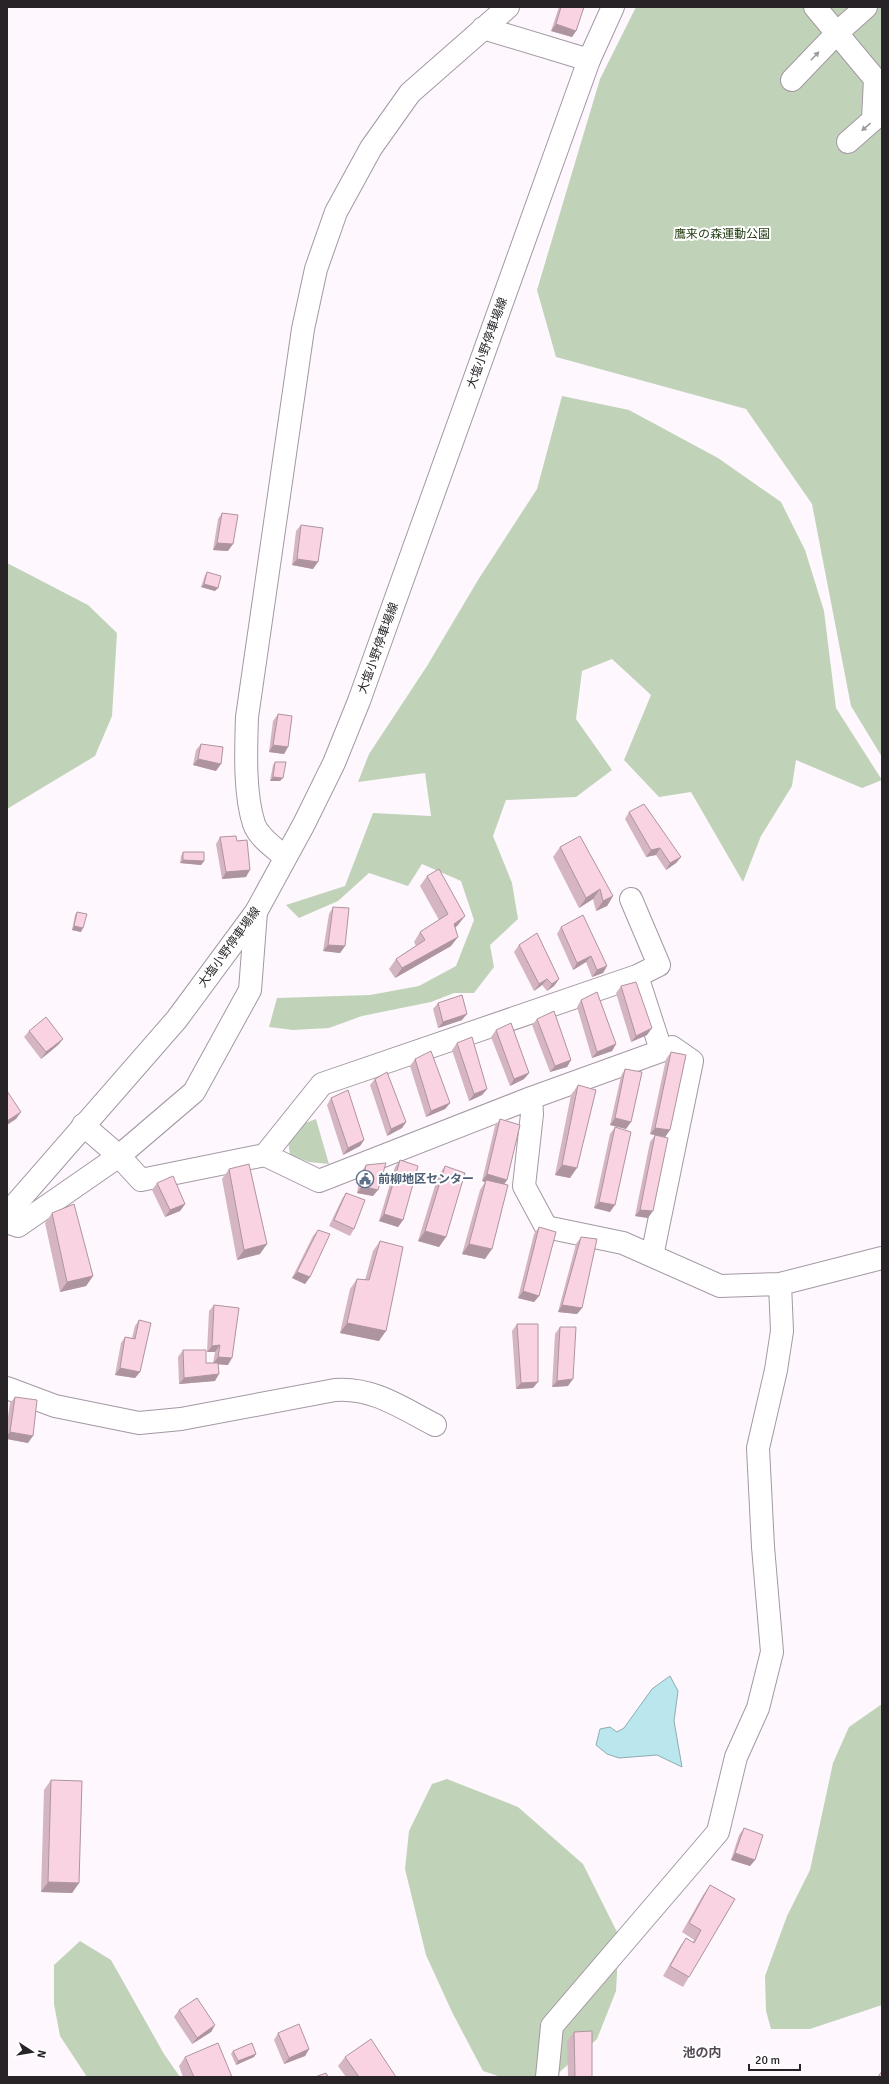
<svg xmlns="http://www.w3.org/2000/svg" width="889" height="2084" font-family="Signika,'Noto Sans JP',sans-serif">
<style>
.green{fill:#c0d3b8}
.water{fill:#bae6ed;stroke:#8eacb2}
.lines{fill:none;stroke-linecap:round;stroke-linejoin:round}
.minor-casing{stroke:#a398a3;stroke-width:24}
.major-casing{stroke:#a398a3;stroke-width:24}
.minor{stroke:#fff;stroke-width:22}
.major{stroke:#fff;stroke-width:22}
.wall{fill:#d6b5c2}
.shaded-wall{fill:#ae949e}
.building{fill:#f9d3e1;stroke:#ae949e}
.oneway{fill:#9e9c9e}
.labels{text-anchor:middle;stroke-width:4;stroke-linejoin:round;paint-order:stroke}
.park-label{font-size:12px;fill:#1e390e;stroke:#fff}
.street-label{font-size:12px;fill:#272327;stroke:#fff}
.service-label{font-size:12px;font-weight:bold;fill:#4e5e75;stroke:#fff;text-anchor:start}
.neighbourhood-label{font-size:13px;font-weight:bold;fill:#544a54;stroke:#fff}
</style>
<rect width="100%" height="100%" fill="#fef7fe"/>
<!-- green -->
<path class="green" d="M636 7H882V757L851 706 812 504 746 409 556 357 537 290 600 79Z
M562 396 629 410 718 458 781 502 805 550 824 611 836 708 882 780 862 788 796 760 792 786 761 836 743 882 691 792 659 797 624 760 651 695 612 659 582 671 576 719 612 770 576 797 506 800 493 836 512 883 518 919 490 945 494 967 474 993H454L431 1002 362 1016 329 1028 293 1030 269 1027 277 998 370 995 419 986 456 966 474 920 461 881 422 864 408 886 369 873 338 901 299 918 286 905 345 886 373 813 431 816 425 773 358 782 369 754 427 666 478 580 537 489Z
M7 563 88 605 117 633 112 716 95 756 7 809Z
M316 1119 329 1164 309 1162 290 1155 288 1140 305 1123Z
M882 1704V2005L810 2029H771L766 2011 765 1976 787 1916 810 1870 833 1763 849 1727Z
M447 1779 518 1807 583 1864 619 1936 616 1991 597 2039 554 2077H501L483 2071 452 2012 426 1955 405 1869 409 1831 432 1784Z
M80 1941 111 1960 164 2054 180 2077H87L60 2036 54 2004V1965Z"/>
<!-- water -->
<path class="water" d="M670 1676 678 1691 674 1721 682 1767 657 1755 619 1758 607 1754 596 1745 600 1729 610 1727 617 1732 624 1728 652 1689Z"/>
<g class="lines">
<defs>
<path id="minor" d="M815 7 875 79 873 120 848 142
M483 28 589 60
M792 80 838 32 866 7
M285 857C275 848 259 838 254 824 244 793 246 749 247 717L303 329 316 269 336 212 371 148 410 93 508 7
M637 976 661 1050
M531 1098 672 1047 692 1061 652 1256
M83 1125 119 1156 141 1180 265 1155 319 1181 531 1098 532 1114 524 1186 546 1227 623 1243 720 1286 780 1284 882 1258
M265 1155 322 1084 637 976 659 965 631 899
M7 1222 18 1226 119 1156 194 1092 250 990 256 912
M7 1388 55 1406 139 1423 181 1419 335 1390C373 1387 402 1408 435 1425
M547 2077 552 2026 718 1832 736 1757 758 1708 772 1652 763 1547 758 1448 776 1370 782 1331 780 1284"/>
<path id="major" d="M7 1214 177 1019 256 912 304 824 334 763 359 701 589 60 613 7"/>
</defs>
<!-- minor casing -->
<use href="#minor" class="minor-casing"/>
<!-- major casing -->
<use href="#major" class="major-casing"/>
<!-- minor -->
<use href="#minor" class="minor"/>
<!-- major -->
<use href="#major" class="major"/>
</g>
<!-- wall -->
<path class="wall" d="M559 7H584L576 31 572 37 551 31Z
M222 513 228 551 213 550 218 519Z
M301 525 313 569 292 565 296 531Z
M207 572 215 591 201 587 205 575Z
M278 714 288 747 284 754 269 752 273 721Z
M201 744 216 771 193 765 196 750Z
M275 762 280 781H270L273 765Z
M629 812 681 857 676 863 666 870 656 855 646 857 625 819Z
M220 837 246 877 222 879 216 844Z
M560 847 613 896 607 906 596 911 593 899 579 908 553 857Z
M183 852 204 861 201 865 180 863 181 856Z
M427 876 458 925 455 928 451 946 395 978 389 969 396 959 416 946 414 942 420 932 439 920 420 886Z
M333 907 345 946 340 953 323 951 329 914Z
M77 912 81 932 72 930 75 915Z
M561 927 607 966 603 973 592 977 586 962 573 970 557 934Z
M519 945 559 979 554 986 547 991 542 985 534 991 514 952Z
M621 986 647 1035 631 1042 616 993Z
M581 1000 616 1044 612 1051 592 1058 577 1007Z
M438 1003 462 1020 438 1028 433 1009Z
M537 1019 571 1060 567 1067 550 1072 532 1025Z
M496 1030 529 1073 524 1079 510 1086 491 1037Z
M29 1031 63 1039 58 1045 41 1059 24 1037Z
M457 1043 487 1089 482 1095 469 1101 452 1050Z
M671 1052 670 1130 665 1137 650 1134 666 1059Z
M415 1059 450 1103 445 1109 426 1117 410 1066Z
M625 1069 626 1129 610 1125 621 1076Z
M375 1079 406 1122 402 1128 387 1136 370 1085Z
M578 1085 570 1178 555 1175 571 1095Z
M331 1098 364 1140 360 1146 343 1155 327 1105Z
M500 1119 507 1180 504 1184 485 1259 462 1254 480 1190 485 1182 482 1181 495 1126Z
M615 1127 610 1212 594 1208 610 1134Z
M655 1135 648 1218 635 1216 650 1142Z
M400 1160 403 1220 398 1227 379 1221 395 1167Z
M366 1165 373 1196 357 1193 361 1172Z
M445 1166 446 1237 439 1247 418 1241 438 1176Z
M229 1169 260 1254 237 1260 222 1179Z
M157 1183 185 1204 180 1211 165 1217 152 1190Z
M346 1193 354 1229 350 1236 329 1226 342 1199Z
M52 1213 93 1276 86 1286 60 1292 45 1223Z
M539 1227V1296L534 1302 518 1298 534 1234Z
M318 1230 310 1277 305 1284 292 1278 313 1236Z
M581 1237 582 1308 577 1314 558 1312 576 1244Z
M380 1241 379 1341 340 1333 350 1289 357 1279 365 1280 373 1251Z
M214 1305 228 1365 218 1364 215 1381 179 1384 178 1357 183 1350 206 1363H213L215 1352H207L209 1311Z
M139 1320 140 1372 135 1378 115 1375 121 1343 125 1337 132 1338 135 1326Z
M517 1324 533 1388 516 1389 512 1331Z
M560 1327 568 1386 552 1387 555 1334Z
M15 1397 28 1443 7 1439V1424L10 1403Z
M51 1780 79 1883 72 1893 41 1892 44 1790Z
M744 1828 755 1860 750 1866 731 1860 739 1835Z
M710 1885 735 1899 689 1977 683 1987 663 1976 679 1948 686 1938 693 1942 694 1940 682 1932 703 1895Z
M179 2010 215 2025 211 2032 192 2044 174 2017Z
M574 2032 592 2077H568L567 2041Z
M278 2033 309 2049 305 2056 284 2064 274 2040Z
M233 2051 254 2057 236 2065 231 2054Z
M185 2057 232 2077H183L179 2066Z
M345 2057 396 2077H346L338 2066Z"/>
<!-- shaded-wall -->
<path class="shaded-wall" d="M556 24 576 31 572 37 551 31Z
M217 543 233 544 228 551 213 550Z
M297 559 318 562 313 569 292 565Z
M204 584 218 588 215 591 201 587Z
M273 745 288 747 284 754 269 752Z
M198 759 221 764 216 771 193 765Z
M273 777 283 778 280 781H270Z
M660 848 656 855 646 857 651 850Z
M681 857 676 863 666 870 670 863Z
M183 860 204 861 201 865 180 863Z
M250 870 246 877 222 879 226 872Z
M600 889 593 899 579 908 586 898Z
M613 896 607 906 596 911 603 901Z
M465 916 458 925 447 934 454 924Z
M74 926 83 928 81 932 72 930Z
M458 937 451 946 395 978 402 968Z
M328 945 345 946 340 953 323 951Z
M591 956 586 962 573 970 577 963Z
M607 966 603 973 592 977 597 970Z
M547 979 542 985 534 991 539 984Z
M559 979 554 986 547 991 552 984Z
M467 1014 462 1020 438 1028 443 1022Z
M652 1028 647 1035 631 1042 636 1036Z
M63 1039 58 1045 41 1059 46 1052Z
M616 1044 612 1051 592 1058 597 1052Z
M571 1060 567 1067 550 1072 555 1066Z
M529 1073 524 1079 510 1086 514 1079Z
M487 1089 482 1095 469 1101 474 1094Z
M450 1103 445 1109 426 1117 431 1111Z
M21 1112 16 1119 7 1125V1121Z
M615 1118 631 1122 626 1129 610 1125Z
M406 1122 402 1128 387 1136 391 1129Z
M655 1128 670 1130 665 1137 650 1134Z
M364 1140 360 1146 343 1155 348 1148Z
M562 1165 577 1168 570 1178 555 1175Z
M487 1174 507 1180 503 1186 486 1180 485 1182 482 1181Z
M362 1186 378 1190 373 1196 357 1193Z
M599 1202 615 1205 610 1212 594 1208Z
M185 1204 180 1211 165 1217 170 1210Z
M640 1210 653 1211 648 1218 635 1216Z
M384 1214 403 1220 398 1227 379 1221Z
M425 1231 446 1237 439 1247 418 1241Z
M267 1244 260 1254 237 1260 244 1250Z
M469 1244 492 1249 485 1259 462 1254Z
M297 1272 310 1277 305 1284 292 1278Z
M93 1276 86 1286 60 1292 67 1282Z
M523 1291 539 1296 534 1302 518 1298Z
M562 1305 582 1308 577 1314 558 1312Z
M347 1323 386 1331 379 1341 340 1333Z
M220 1345 215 1352H207L212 1346Z
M218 1357 232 1358 228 1365 213 1364Z
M120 1368 140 1372 135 1378 115 1375Z
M219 1374 215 1381 179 1384 184 1378Z
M573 1379 568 1386 552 1387 557 1381Z
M538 1382 533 1388 516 1389 521 1383Z
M10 1432 33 1436 28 1443 7 1439V1435Z
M735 1853 755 1860 750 1866 731 1860Z
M48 1882 79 1883 72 1893 41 1892Z
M215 2025 211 2032 192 2044 197 2038Z
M309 2049 305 2056 284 2064 289 2058Z
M256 2054 254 2057 236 2065 238 2061Z"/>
<!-- building -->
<path class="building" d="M561 7H584L576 31 556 24Z
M222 513 238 515 233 544 217 543Z
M301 525 323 528 318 562 297 559Z
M207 572 221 576 218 588 204 584Z
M278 714 292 716 288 747 273 745Z
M201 744 223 747 221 764 198 759Z
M275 762H286L283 778 273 777Z
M644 804 681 857 670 863 660 848 651 850 629 812Z
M236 836 237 841 247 840 250 870 226 872 220 837Z
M580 836 613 896 603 901 600 889 586 898 560 847Z
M183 852H204V861L183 860Z
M439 869 465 916 454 924 458 937 402 968 396 959 425 940 420 932 448 914 427 876Z
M333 907 349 908 345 946 328 945Z
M77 912 87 914 83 928 74 926Z
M583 915 607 966 597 970 591 956 577 963 561 927Z
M537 933 559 979 552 984 547 979 539 984 519 945Z
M636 982 652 1028 636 1036 621 986Z
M597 992 616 1044 597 1052 581 1000Z
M462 995 467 1014 443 1022 438 1003Z
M554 1011 571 1060 555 1066 537 1019Z
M46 1017 63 1039 46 1052 29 1031Z
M511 1023 529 1073 514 1079 496 1030Z
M472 1037 487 1089 474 1094 457 1043Z
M431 1051 450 1103 431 1111 415 1059Z
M671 1052 686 1055 670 1130 655 1128Z
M625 1069 642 1072 631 1122 615 1118Z
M387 1072 406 1122 391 1129 375 1079Z
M578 1085 596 1090 577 1168 562 1165Z
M348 1090 364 1140 348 1148 331 1098Z
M7 1091 21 1112 7 1121Z
M500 1119 520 1125 507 1180 487 1174Z
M615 1127 631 1132 615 1205 599 1202Z
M655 1135 668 1138 653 1211 640 1210Z
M400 1160 418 1166 403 1220 384 1214Z
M386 1163 378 1190 362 1186 366 1165Z
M249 1164 267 1244 244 1250 229 1169Z
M445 1166 465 1173 446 1237 425 1231Z
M173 1176 185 1204 170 1210 157 1183Z
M486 1180 508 1185 492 1249 469 1244Z
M346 1193 365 1200 354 1229 334 1220Z
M74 1204 93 1276 67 1282 52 1213Z
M539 1227 556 1232 539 1296 523 1291Z
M318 1230 330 1234 310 1277 297 1272Z
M581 1237 597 1239 582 1308 562 1305Z
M380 1241 403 1247 386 1331 347 1323 357 1279 369 1280Z
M214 1305 239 1308 232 1358 218 1357 220 1345 212 1346Z
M139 1320 151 1323 140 1372 120 1368 125 1337 135 1339Z
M517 1324H538V1382L521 1383Z
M560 1327H576L573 1379 557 1381Z
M183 1350H206V1363H218L219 1374 184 1378Z
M15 1397 37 1400 33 1436 10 1432Z
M51 1780 82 1781 79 1883 48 1882Z
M744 1828 763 1835 755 1860 735 1853Z
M710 1885 735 1899 689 1977 670 1966 686 1938 694 1943 701 1930 689 1923Z
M197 1998 215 2025 197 2038 179 2010Z
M299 2024 309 2049 289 2058 278 2033Z
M592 2031V2077H575L574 2032Z
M371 2039 396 2077H359L345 2057Z
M218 2043 232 2077H194L185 2057Z
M252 2043 256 2054 238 2061 233 2051Z
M882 2071V2077H878Z
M326 2073 328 2077H315Z"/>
<!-- one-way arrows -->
<defs><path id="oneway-solid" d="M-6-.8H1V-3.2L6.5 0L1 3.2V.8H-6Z"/></defs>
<g class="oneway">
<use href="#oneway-solid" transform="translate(815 56) rotate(-46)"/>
<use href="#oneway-solid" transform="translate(866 127) rotate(139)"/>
</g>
<!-- icons -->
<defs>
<symbol id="civic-ring" viewBox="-11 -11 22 22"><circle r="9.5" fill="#fff" stroke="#5c6f8a" stroke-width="1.5"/><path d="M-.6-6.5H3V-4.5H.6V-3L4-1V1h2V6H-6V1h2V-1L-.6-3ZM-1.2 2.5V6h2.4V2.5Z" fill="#5c6f8a"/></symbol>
</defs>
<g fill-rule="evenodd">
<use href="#civic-ring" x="355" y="1169" width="20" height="20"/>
</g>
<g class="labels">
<!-- park labels -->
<g class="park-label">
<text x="722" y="238">鷹来の森運動公園</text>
</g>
<!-- street labels -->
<g class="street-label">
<text transform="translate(487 343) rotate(-70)" y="4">大塩小野停車場線</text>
<text transform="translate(378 648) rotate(-70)" y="4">大塩小野停車場線</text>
<text transform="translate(229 947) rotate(-54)" y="4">大塩小野停車場線</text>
</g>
<!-- service labels -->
<g class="service-label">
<text x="378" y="1183">前柳地区センター</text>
</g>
<!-- neighbourhood labels -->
<g class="neighbourhood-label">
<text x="702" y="2057">池の内</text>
</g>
</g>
<!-- border -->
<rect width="889" height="2084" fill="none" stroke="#272327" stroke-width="16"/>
<!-- north arrow -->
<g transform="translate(32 2052) rotate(102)" stroke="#ffffff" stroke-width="3" paint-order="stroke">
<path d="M0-3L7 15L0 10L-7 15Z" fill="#272327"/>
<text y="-6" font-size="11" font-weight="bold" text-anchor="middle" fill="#272327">N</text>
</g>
<!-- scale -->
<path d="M749 2064v6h51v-6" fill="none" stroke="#272327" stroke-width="2"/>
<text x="755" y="2064" font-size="12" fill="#272327" stroke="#ffffff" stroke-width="3" paint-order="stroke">20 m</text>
</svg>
